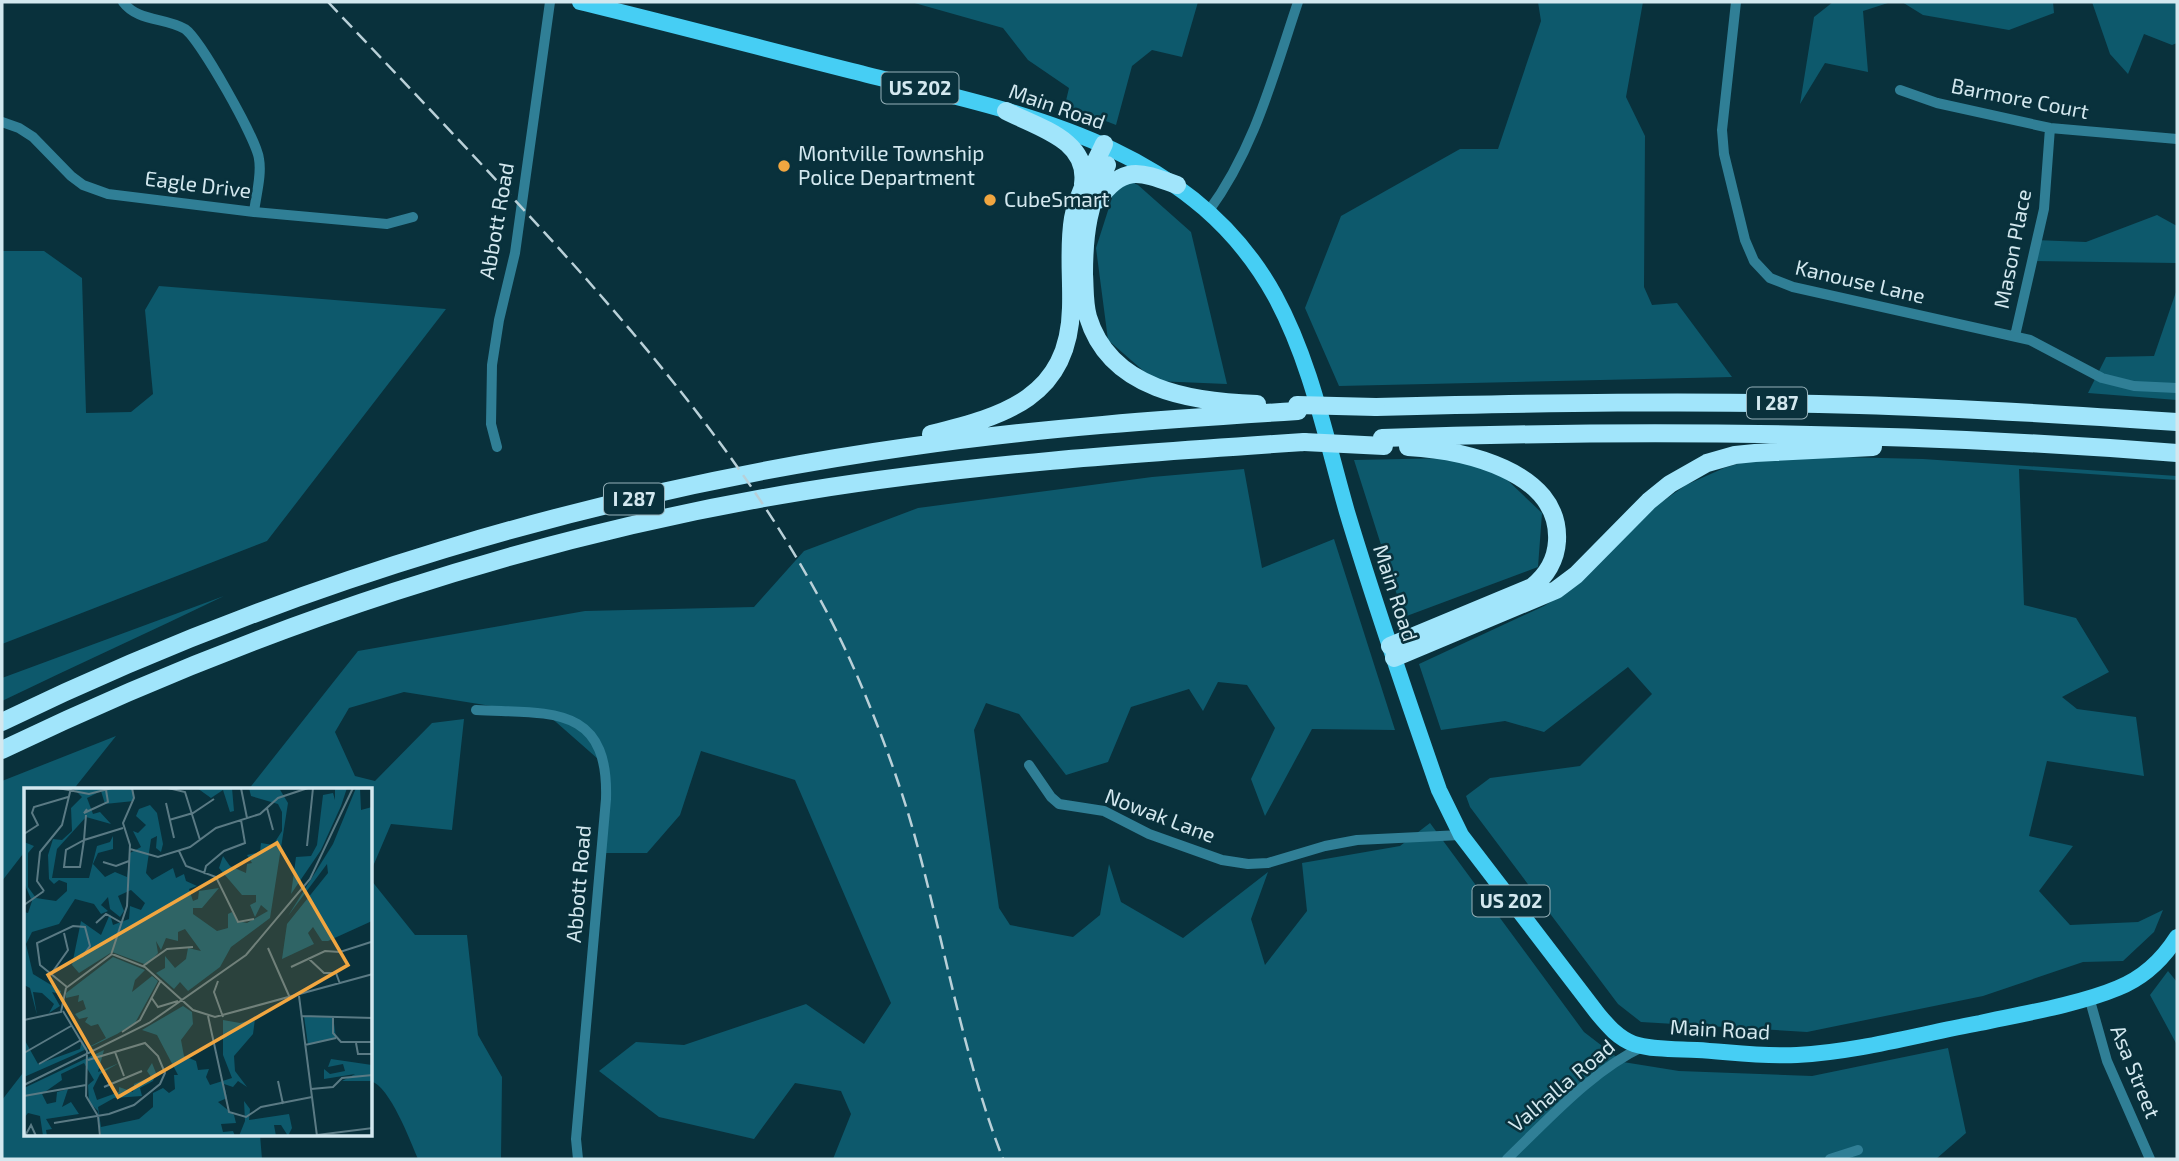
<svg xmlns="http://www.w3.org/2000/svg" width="2179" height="1161" font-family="'Exo 2',sans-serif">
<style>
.green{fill:#0d596c}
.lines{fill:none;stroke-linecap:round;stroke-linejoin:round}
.minor{stroke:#307f96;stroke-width:10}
.primary{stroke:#46cef4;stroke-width:16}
.motorway{stroke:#a1e5fb;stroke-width:18}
.rail{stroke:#b9d0d8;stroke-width:2.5;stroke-dasharray:14 7;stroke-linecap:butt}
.motorway-bridge{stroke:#a1e5fb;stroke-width:18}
.poi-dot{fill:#f1a640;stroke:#09313c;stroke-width:2.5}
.labels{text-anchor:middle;stroke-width:5;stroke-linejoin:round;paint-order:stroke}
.shield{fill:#09313c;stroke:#96b1b9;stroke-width:2}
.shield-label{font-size:19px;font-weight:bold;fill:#d3e8ef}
.street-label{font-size:21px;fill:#d3e8ef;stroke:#09313c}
.poi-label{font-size:21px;fill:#d3e8ef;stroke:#09313c;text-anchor:start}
.inset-road{fill:none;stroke:#5a7a84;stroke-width:2}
.view{fill:#f1a640;fill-opacity:0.15;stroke:#f1a640;stroke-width:3.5}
.inset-edge{fill:none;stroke:#d3e8ef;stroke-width:3.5}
</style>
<rect width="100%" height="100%" fill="#09313c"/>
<!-- green -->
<path class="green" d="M911 2H1198L1182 57 1152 50 1132 66 1116 125 1065 105 1069 88 1028 60 1003 28Z
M1538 2H1643L1626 97 1645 136 1644 287 1652 305 1677 303 1732 377 1339 386 1305 308 1341 216 1460 149H1498L1541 21Z
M1833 2H1891L1863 11 1868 72 1825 63 1800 104 1814 17Z
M1902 2H2053L2054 13 2009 30 1923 15Z
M2092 2H2177V43L2172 45 2144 34 2128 74 2110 54Z
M1084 158 1138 185 1191 232 1227 384 1155 381 1108 340 1096 248 1112 198Z
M2157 215 2177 226V263L2032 261 2035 240 2086 242Z
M2 251H44L82 278 86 413 131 412 153 394 145 310 159 286 446 309 267 541 2 644Z
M2176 292 2177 400 2088 393 2106 357 2154 356Z
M1840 457 1923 459 2177 476V480L2019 469 2024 605 2076 618 2109 672 2062 697 2077 709 2136 717 2144 776 2047 761 2029 836 2073 846 2039 891 2070 925 2138 922 2163 910 2154 932 2123 961 2083 962 1983 996 1807 1032 1641 1022 1618 1004 1470 807 1466 796 1490 778 1580 766 1652 694 1628 667 1544 732 1505 721 1441 730 1419 664 1544 606 1573 588 1653 508 1686 485 1724 468 1757 458Z
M1451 458 1502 475 1542 513 1538 567 1404 617 1354 460Z
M1244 469 1262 568 1334 539 1395 730 1312 729 1265 816 1251 779 1275 728 1247 685 1218 682 1203 711 1189 689 1131 707 1108 762 1066 775 1019 714 986 703 974 730 999 908 1010 925 1073 937 1100 915 1109 864 1121 902 1183 938 1268 872 1251 919 1265 965 1307 911 1302 863 1400 846 1430 823 1584 1032 1623 1062 1679 1071 1812 1076 1948 1048 1966 1133 1936 1159H833L851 1114 841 1091 795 1083 754 1139 659 1117 599 1071 636 1042 684 1045 806 1004 864 1044 891 1003 795 780 701 751 680 815 647 853H602L606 766 548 715 404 692 349 708 335 732 355 776 375 781 432 723 464 719 452 830 391 824 371 871V790H248L358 651 585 611 754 607 804 551 918 508 1152 477Z
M224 596C150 632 76 665 2 701V678Z
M116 736 73 790H26V850L2 881V781Z
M371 880 415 935H467L478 1035 502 1077 501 1159H418C410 1140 390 1087 371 1081Z
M2168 971 2177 982V1045L2150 995Z
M26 1069V1135H260L262 1159H2V1100Z"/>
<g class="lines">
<!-- minor -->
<path class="minor" d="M123 2C138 22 165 17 185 29 200 39 257 140 259 159 262 175 256 195 254 212
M1736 2 1722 130 1724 154 1745 240 1754 261 1770 278 1793 287 2030 340 2102 378 2134 386 2177 388
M1900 90 1937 103 2050 128 2177 139
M2 122 19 128 33 137 71 176 83 185 108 194 254 212 387 224 413 217
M1208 212C1255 148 1273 76 1298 2
M2015 336 2044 209 2050 128
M497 447 491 424 492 365 499 320 515 253 550 2
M476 710C549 714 609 703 606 799L576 1139 578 1159
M1029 765 1051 797 1059 804 1104 811 1149 834 1222 860 1248 864 1268 863 1325 846 1357 840 1461 835
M2089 997 2107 1061 2150 1159
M1507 1159C1549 1119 1591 1071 1644 1046
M1830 1159 1858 1150"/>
<!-- primary -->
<path class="primary" d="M580 2C671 24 761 48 852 71 1009 111 1189 139 1275 296 1311 362 1326 439 1347 512 1375 605 1407 698 1439 790L1461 835 1598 1014C1608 1026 1618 1038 1634 1044 1653 1050 1677 1049 1697 1050 1730 1052 1764 1057 1797 1055 1858 1052 1920 1034 1980 1023 2022 1014 2080 1004 2118 988 2143 978 2163 959 2177 937"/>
<!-- motorway -->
<path class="motorway" d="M1006 111C1039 128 1089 140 1083 184
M1107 165C1089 204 1084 231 1084 274 1085 289 1084 303 1088 317 1110 390 1192 402 1257 404
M1098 200C1123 164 1141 172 1177 185
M1376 407C1537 403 1698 400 1859 405 1965 408 2071 415 2177 422
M931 434C1005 416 1069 397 1071 308 1072 278 1068 247 1073 218 1078 192 1093 168 1104 144
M1382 438C1647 429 1912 432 2177 453
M1390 646 1532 587C1546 576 1556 560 1557 541 1561 470 1461 450 1408 447
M1394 658 1556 590 1576 575 1649 501 1670 484 1707 463 1735 455 1755 453 1873 447
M2 722C286 584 596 491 908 447 1038 428 1168 419 1298 411
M2 750C255 628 528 536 805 491 970 464 1138 453 1304 442"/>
<!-- rail -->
<path class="rail" d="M328 2C413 92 499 181 581 273 693 400 799 534 864 692 885 743 904 795 918 848 946 952 964 1059 1003 1159"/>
<!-- motorway-bridge -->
<path class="motorway-bridge" d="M1297 405 1376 407
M1304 442 1384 446"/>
</g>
<!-- markers -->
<g class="poi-dot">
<circle cx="784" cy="166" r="7"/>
<circle cx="990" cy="200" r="7"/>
</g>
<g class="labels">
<!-- shield labels -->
<g class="shield">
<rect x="881.5" y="72.5" width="77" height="31" rx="5"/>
<rect x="1747" y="387.5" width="60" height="31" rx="5"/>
<rect x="604" y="483.5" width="60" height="31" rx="5"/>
<rect x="1472.5" y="885.5" width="77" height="31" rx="5"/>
</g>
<g class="shield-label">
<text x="920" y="95">US 202</text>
<text x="1777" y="410">I 287</text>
<text x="634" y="506">I 287</text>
<text x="1511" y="908">US 202</text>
</g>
<!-- street labels -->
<g class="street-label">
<text transform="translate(2020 99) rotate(11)" y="7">Barmore Court</text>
<text transform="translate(1057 107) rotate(19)" y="7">Main Road</text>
<text transform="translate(198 185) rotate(7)" y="7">Eagle Drive</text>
<text transform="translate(497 221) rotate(-80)" y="7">Abbott Road</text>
<text transform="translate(2013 249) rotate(-79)" y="7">Mason Place</text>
<text transform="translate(1860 282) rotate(13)" y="7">Kanouse Lane</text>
<text transform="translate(1395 593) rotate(72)" y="7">Main Road</text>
<text transform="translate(1160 816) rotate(21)" y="7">Nowak Lane</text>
<text transform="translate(579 884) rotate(-85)" y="7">Abbott Road</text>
<text transform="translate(1720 1030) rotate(3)" y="7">Main Road</text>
<text transform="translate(2135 1072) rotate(68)" y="7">Asa Street</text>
<text transform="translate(1562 1086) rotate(-40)" y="7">Valhalla Road</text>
</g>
<!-- poi labels -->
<g class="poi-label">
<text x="798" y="161">Montville Township<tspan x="798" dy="24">Police Department</tspan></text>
<text x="1004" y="207">CubeSmart</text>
</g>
</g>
<!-- overview -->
<g transform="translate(24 788)">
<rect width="348" height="348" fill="#09313c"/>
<path d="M49 0H108L110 13 81 16 77 3 63 10 69 26 76 24 87 36 62 29 33 61 28 90H65L73 58 86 54 89 48V61L74 65 69 76 81 89 91 84 103 89 106 65 117 59 109 43 114 45 122 37 112 28 115 21 126 17 133 25 139 56 137 64 132 60 133 48 127 51 122 85 128 92 149 80 152 90 160 86 162 93 173 98 165 101 169 113 174 111 175 103 195 100 178 120H169V126L193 143 204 140V126L208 124 213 133 223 135 244 123 237 117 231 129 226 117 232 114V107H218L195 80 199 68 206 78 222 85 223 76 228 75 223 67 236 64 237 55 249 57 258 43V24L254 16 227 8 225 0H255L264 15 246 130 207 159 196 179 164 203 156 194 150 201 132 185 141 180V168L151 180 162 171 164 160 177 163 161 141 154 144V153L142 150 137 162 132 153 134 165 123 177 88 164 55 185 48 177 57 133 77 147 86 126 89 137 105 131 106 118 117 122 121 115 107 102 94 108 100 123 96 129 86 121 84 109 77 117 84 123 77 126 70 116 51 111 35 136 8 144 2 156 9 186 37 203 36 206 28 204 36 218 25 225 30 216 18 205 9 204 13 227 6 200 0 197V124L4 125 8 113 0 95V54L10 58 4 65V99L12 110 32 113 43 103V95L35 92 30 96 25 91 24 67 29 51 38 52 48 43 47 20 58 9ZM173 0H208L210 23 206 24 199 2 187 10ZM311 0H323L317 18 297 62 267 106 272 69 287 68 293 57 299 7 309 5 311 12ZM332 0H336L337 22 348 19V133L304 153H298L289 139 284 145 290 156 258 171 263 136 304 85 303 76 264 128 309 56ZM89 169 121 182 111 192 108 204 128 188 134 193 111 235 93 246 50 267 0 289V251L14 276 56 261 58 252 63 260 82 250 74 236 67 238 61 234 64 229 55 231 51 226 62 221 59 212 54 214 55 207 42 210V205ZM159 218 168 224 169 236 157 252 160 268 172 273 174 282 185 281 182 289 186 297 208 290 199 267V232L216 235 231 231 229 246 210 268 211 283 223 299 214 293 209 299 200 296 203 310 194 314 210 327 212 335 197 336 199 344 209 343 211 348H77L74 323 65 314 64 297 70 292 60 275 37 286 38 292 18 306 23 316 32 314 33 304 44 301 38 319 47 314 55 326 22 331 28 341 22 342 23 348H19L16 328 4 325 0 330V300L80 262 74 284 95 275 76 286 69 300 73 312 95 304V299L109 304 110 296 127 289 123 283 128 275 132 285 129 293 116 300 118 308 90 310 74 319 77 339 115 331 129 319V305L139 300 145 305 151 301 150 287H154L133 247 118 242ZM280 228H309L312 250 284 257ZM307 271 348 277V293H318L331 286 300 291V281L306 286 321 283 319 276 304 279ZM220 313 226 321 225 332 265 326 268 340 264 348 257 337H250L252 348H215L221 333Z" fill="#0d596c"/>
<path class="inset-road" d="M34 0 65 6 88 0M144 0 161 4 176 52M217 0 223 30M142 15 150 50M243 20 249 42M63 21 60 25 84 14 82 2M62 27 60 52 99 40M145 32 169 25 190 11M0 46 14 37 8 25 10 19 44 9M60 52 56 79H40L42 62ZM283 58 289 0M106 61 134 69 166 59 192 40 236 26 254 10 284 0M155 63 162 78 192 89 214 134 230 131M79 74 92 78 105 73M180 86 182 78 200 63 221 55 217 32M20 103 13 93 16 64 38 37 47 0M0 117 20 103M72 135 82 126 98 135M244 160 266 210M87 167 103 118 106 57 99 35 110 10 108 0M284 170 300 185H312L316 196M119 178 143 161 169 159M267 179 301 163 316 164 347 154M27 186 44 162 40 145M194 193 190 204 199 229M43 199 16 177 13 155 49 138 61 139 66 158 58 169M275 208 293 348M127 209 134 219 154 213M39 223 63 263 62 308 74 328 76 348M184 228 205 324 222 329 237 319 288 309M278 228 349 230M309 228V245L317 254H349M0 232 37 224 42 200 88 166 121 179 169 222 191 229 349 186M98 244 116 232 137 192M332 255 334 266H349M281 257 312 250M91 264 100 288M0 265 47 238M15 276 57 252M254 293 259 316M0 297 125 235 222 167 286 91 329 0M80 299 118 283M287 301 309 299 318 290 349 287M0 308 62 297M30 335 85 326 110 317 136 296 141 285 134 268 121 255 64 272M293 347 349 340M1 348 7 337 12 348"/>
<path class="view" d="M253 55 324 177 94 309 24 187Z"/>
<rect width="348" height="348" class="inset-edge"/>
</g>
<!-- border -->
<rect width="2179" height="1161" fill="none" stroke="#d3e8ef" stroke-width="7"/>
</svg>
